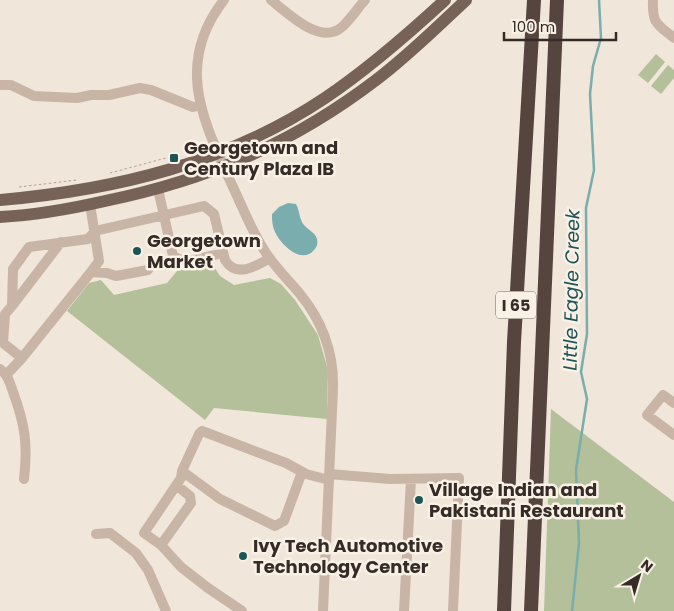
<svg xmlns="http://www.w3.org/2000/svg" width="674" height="611" font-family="Poppins,sans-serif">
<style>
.green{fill:#b4c09a}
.water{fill:#79adae}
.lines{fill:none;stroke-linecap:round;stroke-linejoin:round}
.stream{stroke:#79adae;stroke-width:2.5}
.path{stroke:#b59f90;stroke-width:1;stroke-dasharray:2.5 2.5;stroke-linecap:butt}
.minor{stroke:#c9b5a6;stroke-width:10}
.major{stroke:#776258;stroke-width:12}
.highway{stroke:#56453e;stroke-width:14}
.poi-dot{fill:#1d5456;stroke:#f9f0e6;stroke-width:2}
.labels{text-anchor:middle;stroke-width:5;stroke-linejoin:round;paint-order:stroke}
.shield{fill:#f9f0e6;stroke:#706660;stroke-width:1}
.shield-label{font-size:16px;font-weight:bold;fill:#352b27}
.poi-label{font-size:18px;font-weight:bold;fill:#352b27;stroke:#f9f0e6;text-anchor:start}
.water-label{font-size:19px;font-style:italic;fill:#1d5456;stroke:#f9f0e6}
</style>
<rect width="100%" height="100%" fill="#f1e6da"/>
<!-- green -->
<path class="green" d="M656 54 665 62 648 83 638 75Z
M668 65 674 70V78L661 94 651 86Z
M211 262 220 276 234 285 270 278 281 284 295 300 318 335 328 370 327 419 214 408 205 420 67 311 89 283 101 280 114 295 167 283 177 271Z
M551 409 674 502V611H544Z"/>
<!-- water -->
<path class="water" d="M288 203 296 204C300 211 299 219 304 225 308 230 316 233 317 239 318 243 317 247 314 250 302 265 281 245 275 232 272 226 272 220 272 214L279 207Z"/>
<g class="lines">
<!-- stream -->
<path class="stream" d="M572 611 579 543 576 470 587 399 581 372 587 334 586 208 594 170 590 94 593 66 601 38 599 0"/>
<!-- path -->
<path class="path" d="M110 173 166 158H172
M19 187 77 180"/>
<!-- minor -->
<path class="minor" d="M224 0C174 64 203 120 232 185 243 208 252 232 266 253 276 268 289 281 300 294 323 322 334 354 333 389L323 611
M271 0C288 13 320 46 342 27 350 20 357 9 365 0
M653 0C652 24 657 24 674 38
M0 85H11L34 96 77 98 91 95H109L140 88 151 90 193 107 201 105
M158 189 173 256 185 262 223 253
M90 204 99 261 91 272
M12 306 61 242
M22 358 91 272 107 273 116 276 148 270
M0 369C8 375 10 383 13 392 25 424 28 445 24 479
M7 374 22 358 3 343 5 314 12 306 13 269 29 247 88 239 95 231 204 206 214 214 225 260C236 278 255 267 270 258
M674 403 663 395 647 415 674 435
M182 471 220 499 275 526 284 521 302 472
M329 474 390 479 459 478 453 611
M96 534 110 533 136 553 148 570 166 611
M161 545 191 503 190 496 176 485
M242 611 208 588 181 567 161 545 144 533 181 478 182 471 199 434 202 431 286 463 306 474 329 480
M404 611 411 479"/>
<!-- major -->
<path class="major" d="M0 200C115 190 228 163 325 98 368 69 407 35 445 0
M0 217C36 215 70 209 105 201 207 180 292 144 376 80 408 56 437 27 466 0"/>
<!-- highway -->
<path class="highway" d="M504 611 514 342 534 0
M531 611 557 0"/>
</g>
<!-- markers -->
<g class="poi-dot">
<rect x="169" y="153" width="10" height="10" rx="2.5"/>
<circle cx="137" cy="251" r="5"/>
<circle cx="419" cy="500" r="5"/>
<circle cx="243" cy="556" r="5"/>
</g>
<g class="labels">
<!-- shield labels -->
<rect class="shield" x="496" y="291.5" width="40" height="27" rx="4"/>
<g class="shield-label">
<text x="516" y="311">I 65</text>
</g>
<!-- poi labels -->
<g class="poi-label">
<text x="184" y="154">Georgetown and<tspan x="184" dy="21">Century Plaza IB</tspan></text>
<text x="147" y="247">Georgetown<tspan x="147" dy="21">Market</tspan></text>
<text x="429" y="496">Village Indian and<tspan x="429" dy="21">Pakistani Restaurant</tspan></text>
<text x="253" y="552">Ivy Tech Automotive<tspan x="253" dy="21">Technology Center</tspan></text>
</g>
<!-- water labels -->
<g class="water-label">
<text transform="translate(571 290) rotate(-89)" y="7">Little Eagle Creek</text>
</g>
</g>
<!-- north arrow -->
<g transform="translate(639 576) rotate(38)" stroke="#f9f0e6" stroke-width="4" paint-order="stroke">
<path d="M0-4L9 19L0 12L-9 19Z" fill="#352b27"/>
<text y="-8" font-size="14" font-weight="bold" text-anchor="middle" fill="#352b27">N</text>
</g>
<!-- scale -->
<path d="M504 32v8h112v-8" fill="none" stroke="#352b27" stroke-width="2.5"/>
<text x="512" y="32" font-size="15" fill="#352b27" stroke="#f9f0e6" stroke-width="4" paint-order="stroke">100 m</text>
</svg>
